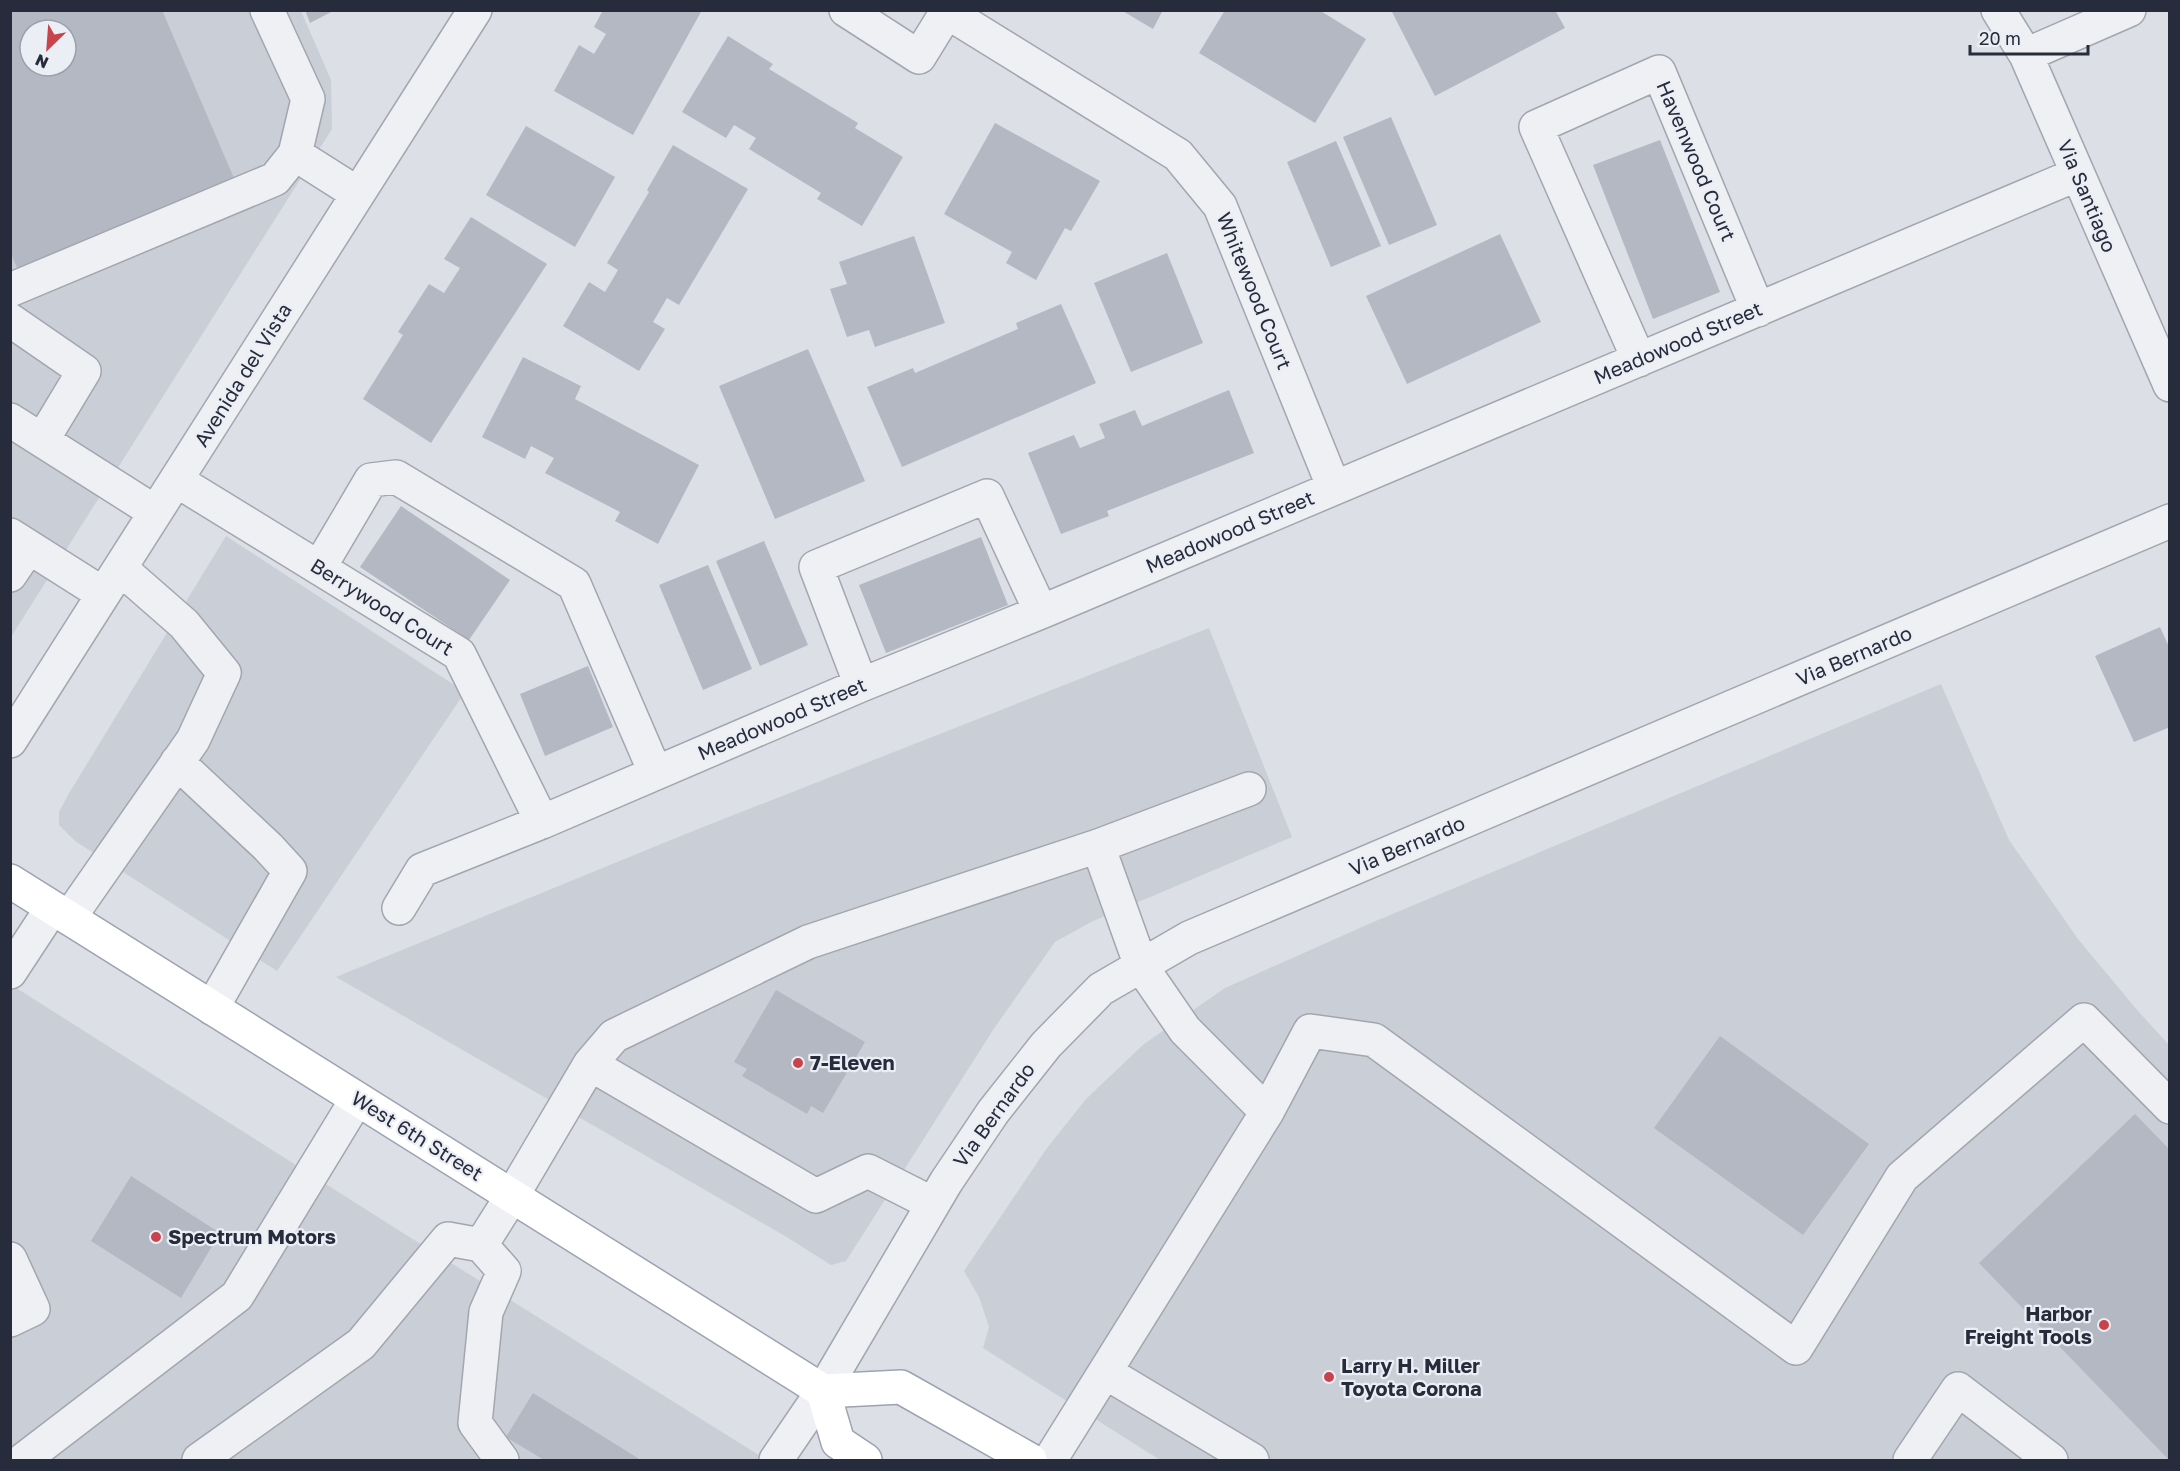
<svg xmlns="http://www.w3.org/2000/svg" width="2180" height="1471" font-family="'Golos Text',sans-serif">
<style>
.built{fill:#caced7;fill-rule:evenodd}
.building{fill:#b3b8c2;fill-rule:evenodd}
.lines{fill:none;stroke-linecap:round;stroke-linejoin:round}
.minor-casing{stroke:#a2a6af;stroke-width:36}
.major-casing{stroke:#9ca3b1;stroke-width:36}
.minor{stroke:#eef0f4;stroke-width:33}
.major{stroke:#fff;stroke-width:33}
.poi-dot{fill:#c9434c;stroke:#ebeef4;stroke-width:2}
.labels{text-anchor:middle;stroke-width:4.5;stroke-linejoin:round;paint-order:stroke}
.street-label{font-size:20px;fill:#262c3b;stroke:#ebeef4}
.poi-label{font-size:20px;font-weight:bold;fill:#262c3b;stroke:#ebeef4;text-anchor:start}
</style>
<rect width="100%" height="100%" fill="#dcdfe6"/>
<!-- built -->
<path class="built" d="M11 11H301L331 80 332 129 11 637ZM30 30H66V66H30Z
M226 536 465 692 277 971 75 841 59 825V812L68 795Z
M1209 628 1292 837 1091 922 1055 942 993 1030 846 1261 831 1265 785 1236 336 977 688 833Z
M1941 684 2009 840 2078 939 2138 1011 2169 1045V1460H1160L983 1348 989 1327 979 1297 964 1271 1047 1148 1086 1099 1144 1044 1225 988 1371 923Z
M10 984 403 1233 767 1460H11Z"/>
<!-- building -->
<path class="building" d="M10 10H162L239 190 23 281 10 252ZM30 30H66V66H30Z
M305 10H335L310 23Z
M603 10H702L633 135 554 91 579 45 594 54 606 34 594 27Z
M1121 10H1163L1153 29Z
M1225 10H1319L1366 39 1315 123 1199 53Z
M1391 10H1555L1565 28 1435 96Z
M728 36 773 64 769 69 858 123 855 128 903 157 862 226 817 199 821 193 749 149 756 138 734 125 726 138 682 112Z
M1391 117 1437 225 1389 245 1343 137Z
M995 123 1100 181 1071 231 1065 228 1036 280 1006 263 1012 252 944 214Z
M526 126 615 177 575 247 486 195Z
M1660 140 1720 292 1653 319 1593 165Z
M1336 141 1381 246 1331 267 1287 162Z
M673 145 748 189 679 305 667 298 653 322 665 329 639 371 563 326 589 282 605 292 618 270 607 263 649 192 647 190Z
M471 217 547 264 431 443 363 399 403 335 398 332 429 284 444 293 460 268 444 259Z
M1500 234 1541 322 1407 384 1366 296Z
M914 236 945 323 875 347 869 330 847 337 830 289 847 284 839 262Z
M1167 253 1203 343 1131 372 1094 283Z
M1061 304 1096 383 902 467 867 387 913 368 915 373 1018 329 1016 323Z
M808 349 865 481 775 519 719 386Z
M523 357 581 386 575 399 699 465 658 544 615 521 620 512 545 473 554 458 531 446 525 459 482 437Z
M1229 390 1254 453 1107 511 1109 516 1061 534 1028 453 1074 435 1080 448 1105 438 1099 424 1135 410 1142 426Z
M401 506 510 580 469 640 360 567Z
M981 537 1008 605 886 653 859 585Z
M764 541 808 645 760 666 716 561Z
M708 565 752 669 703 690 659 585Z
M2160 627 2170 649V727L2134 742 2095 656Z
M588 666 613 727 545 756 520 694Z
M776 990 865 1042 823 1113 811 1106 807 1114 742 1076 747 1069 734 1062Z
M1720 1036 1869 1144 1803 1235 1654 1128Z
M2135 1114 2170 1150 2168 1459 1979 1263Z
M131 1176 220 1233 181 1298 91 1241Z
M533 1393 641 1460H544L506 1437Z"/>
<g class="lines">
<defs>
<path id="minor" d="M267 10 308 99 295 154 358 194
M846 10 919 57 948 10
M1998 10 2026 55 2170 385
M947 12 1178 155 1220 206 1334 488
M2026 55 2129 10
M10 290 275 179 295 154
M10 320 84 371 43 439
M1639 360 1536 127 1659 72 1758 310
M10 420 155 512
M176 480 459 654 542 822
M10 535 103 594
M319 568 371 480 396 477 574 584 655 772
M10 575 29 547
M861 685 816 567 987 496 1041 612
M10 741 475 10
M177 762 268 847 290 871 212 1008
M1098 846 1141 966 1185 1030 1267 1112
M399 908 422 870 542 822 861 685 1041 612 2078 174
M69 918 193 740 224 673 184 624 120 568
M10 972 52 908
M933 1204 868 1171 816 1196 590 1064 614 1036 808 942 1098 846 1249 789
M481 1245 512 1196 590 1064
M10 1259 33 1309 10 1320
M1105 1372 1252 1460
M23 1460 237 1296 357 1099
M199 1460 361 1344 448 1239 481 1245 504 1271 486 1312 475 1423 502 1460
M776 1460 823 1391 946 1182 993 1112 1046 1045 1101 989 1189 938 2170 521
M1050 1460 1267 1112 1310 1031 1374 1040 1796 1348 1902 1177 2084 1020 2170 1107
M1910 1460 1958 1389 2051 1460"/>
<path id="major" d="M10 881 823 1391 901 1387 1030 1460
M823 1391 838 1442 865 1460"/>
</defs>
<!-- minor casing -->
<use href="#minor" class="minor-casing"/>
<!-- major casing -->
<use href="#major" class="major-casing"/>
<!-- minor -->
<use href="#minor" class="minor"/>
<!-- major -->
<use href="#major" class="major"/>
</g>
<!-- markers -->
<g class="poi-dot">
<circle cx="798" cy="1063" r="6"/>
<circle cx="156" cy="1237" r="6"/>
<circle cx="2104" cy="1325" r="6"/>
<circle cx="1329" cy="1377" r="6"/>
</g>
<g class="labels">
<!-- street labels -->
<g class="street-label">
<text transform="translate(1696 161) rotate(67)" y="7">Havenwood Court</text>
<text transform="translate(2087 196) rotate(67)" y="7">Via Santiago</text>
<text transform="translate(1254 291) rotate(68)" y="7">Whitewood Court</text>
<text transform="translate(1678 343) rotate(-23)" y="7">Meadowood Street</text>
<text transform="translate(243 375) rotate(-58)" y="7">Avenida del Vista</text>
<text transform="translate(1230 532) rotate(-23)" y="7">Meadowood Street</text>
<text transform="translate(382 607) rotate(32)" y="7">Berrywood Court</text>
<text transform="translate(1854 656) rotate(-23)" y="7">Via Bernardo</text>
<text transform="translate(782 719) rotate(-23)" y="7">Meadowood Street</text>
<text transform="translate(1407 846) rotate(-23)" y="7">Via Bernardo</text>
<text transform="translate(994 1115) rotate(-54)" y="7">Via Bernardo</text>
<text transform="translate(417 1136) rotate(32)" y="7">West 6th Street</text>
</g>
<!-- poi labels -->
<g class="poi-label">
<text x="810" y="1070">7-Eleven</text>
<text x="168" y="1244">Spectrum Motors</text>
<text x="2092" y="1321" text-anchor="end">Harbor<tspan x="2092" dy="23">Freight Tools</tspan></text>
<text x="1341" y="1373">Larry H. Miller<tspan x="1341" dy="23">Toyota Corona</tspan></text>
</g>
</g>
<!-- border -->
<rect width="2180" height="1471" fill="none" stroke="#262c3b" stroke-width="24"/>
<!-- north arrow -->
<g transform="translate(48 48) rotate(205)"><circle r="28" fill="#ebeef4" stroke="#9ca0aa" stroke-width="1.5"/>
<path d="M0-4.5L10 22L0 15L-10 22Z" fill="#c9434c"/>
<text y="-9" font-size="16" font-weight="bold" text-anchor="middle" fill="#262c3b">N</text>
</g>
<!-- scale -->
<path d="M1970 45v9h118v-9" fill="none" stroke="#262c3b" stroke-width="3"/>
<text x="1979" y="45" font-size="18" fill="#262c3b" stroke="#ebeef4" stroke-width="4.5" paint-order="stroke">20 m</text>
</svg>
